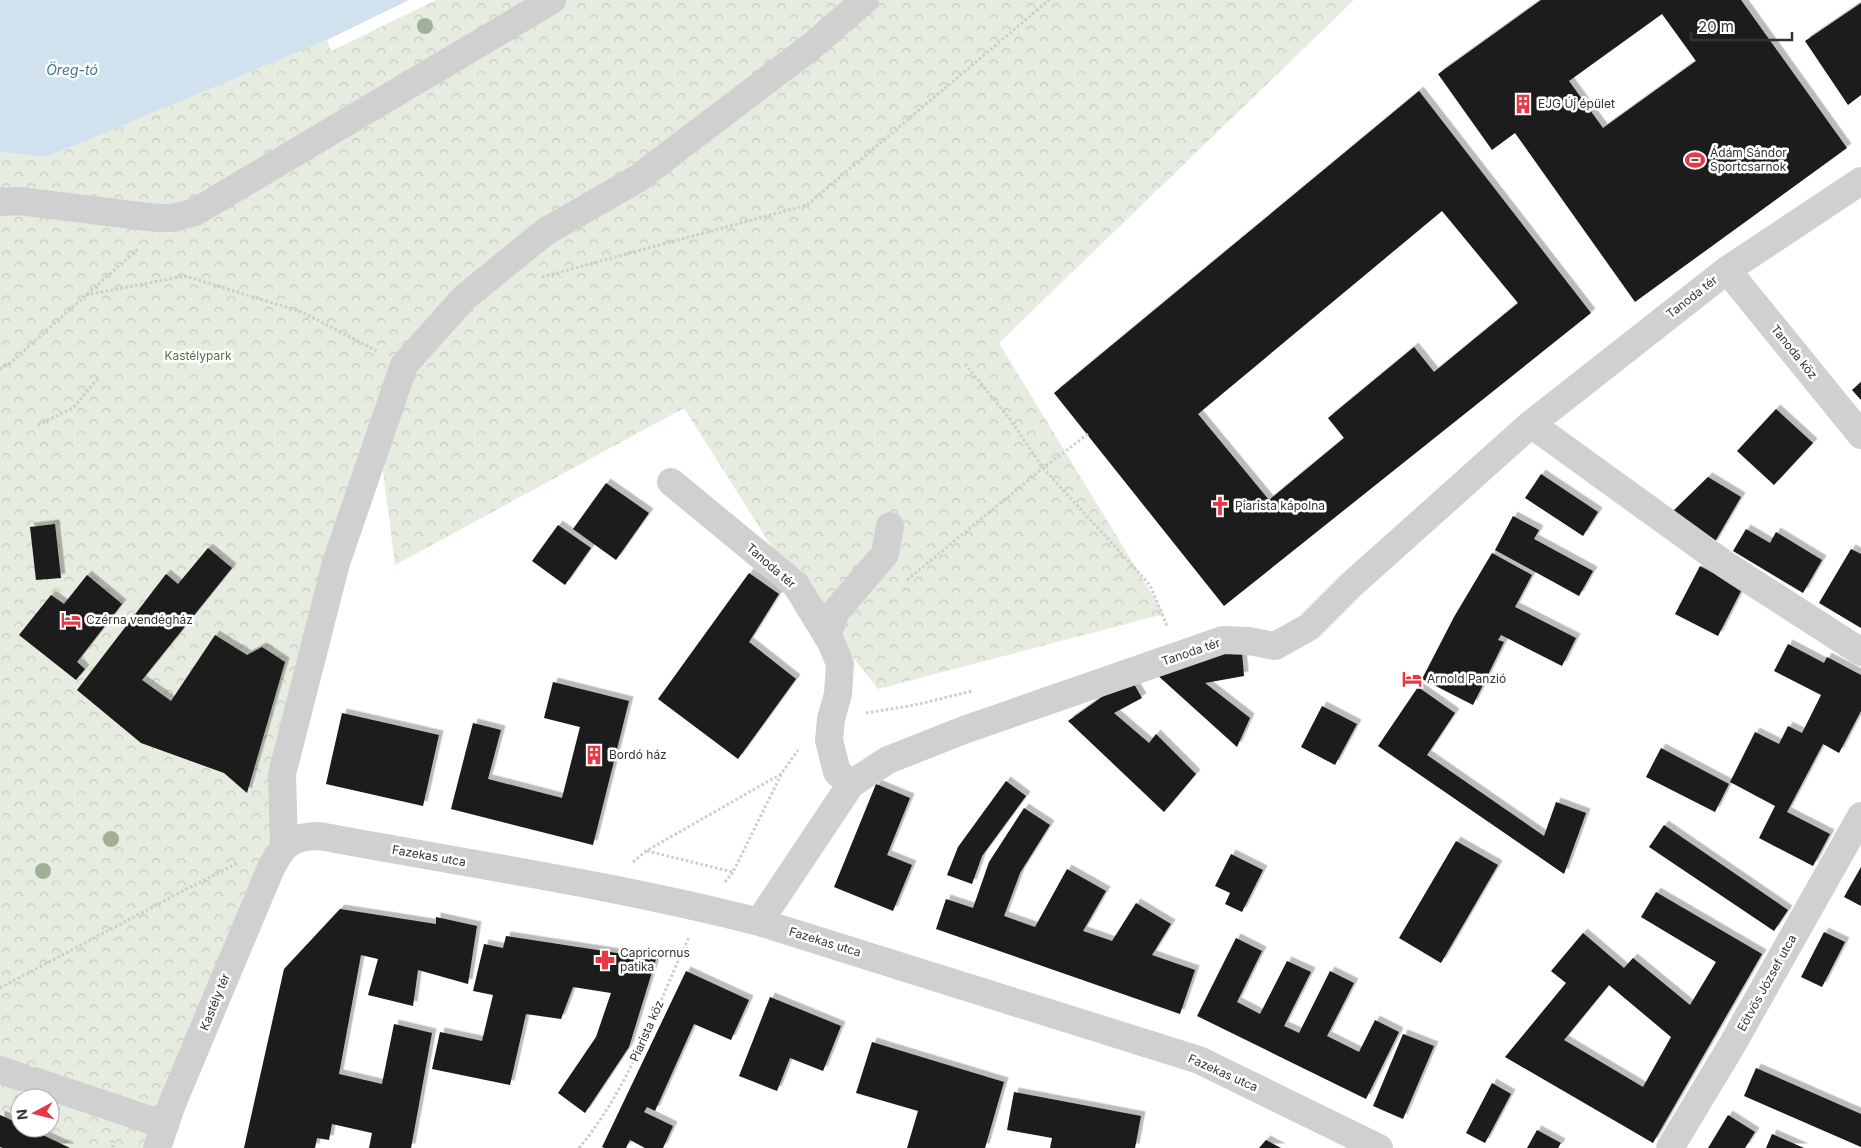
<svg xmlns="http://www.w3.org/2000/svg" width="1861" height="1148" font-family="Inter,sans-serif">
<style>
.forest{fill:url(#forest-crowns);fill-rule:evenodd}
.water{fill:#cfe2ee}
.building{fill:#1a1a1a;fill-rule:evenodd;filter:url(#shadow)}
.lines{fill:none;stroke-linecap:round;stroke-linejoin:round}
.path{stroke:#cdcdcd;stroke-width:3;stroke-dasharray:2.5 2.5;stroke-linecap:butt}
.street{stroke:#d0d0d0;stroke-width:28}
.tree{fill:#a2b095}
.labels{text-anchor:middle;stroke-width:5;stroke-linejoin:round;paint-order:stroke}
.poi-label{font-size:12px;fill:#333;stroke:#fff;text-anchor:start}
.street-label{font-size:12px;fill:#333;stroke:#fff}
.park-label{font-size:12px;fill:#56703f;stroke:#fff}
.water-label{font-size:14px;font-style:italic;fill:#3f7597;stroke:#fff}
</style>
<defs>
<pattern id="forest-crowns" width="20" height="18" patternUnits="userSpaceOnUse" patternTransform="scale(1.25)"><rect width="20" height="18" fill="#e6ecdf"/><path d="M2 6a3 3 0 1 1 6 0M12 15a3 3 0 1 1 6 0" fill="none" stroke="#c6cbc0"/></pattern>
<filter id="shadow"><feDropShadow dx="4.5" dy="-4.5" stdDeviation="0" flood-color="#0004"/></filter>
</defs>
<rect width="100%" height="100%" fill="#fff"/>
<!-- forest -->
<path class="forest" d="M436 0H1354L999 343 1164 614 878 689 796 585 684 408 395 565 379 440 266 880 153 1148H0V152L47 157 327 40 331 51ZM20 1098H50V1128H20Z"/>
<!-- water -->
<path class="water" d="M0 0H409L327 40 47 157 0 152Z"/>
<!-- building -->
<path class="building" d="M1541 0H1741L1847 148 1635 302 1515 133 1492 150 1438 74ZM1662 14 1696 61 1603 128 1569 81Z
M1861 3V95L1848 105 1805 41Z
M1419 91 1591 313 1224 606 1054 393ZM1442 211 1518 303 1434 372 1414 347 1328 418 1344 438 1269 500 1198 414Z
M1861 382V400L1852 390Z
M1776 409 1813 443 1774 485 1737 451Z
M1541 474 1598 512 1583 536 1525 498Z
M1708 477 1741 497 1713 545 1667 517Z
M606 483 649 513 616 560 573 529Z
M1513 516 1539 530 1534 539 1593 571 1579 596 1495 550Z
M55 524 61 578 36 580 30 527Z
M558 525 591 548 565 585 532 561Z
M1746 529 1770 543 1776 532 1822 560 1803 593 1733 551Z
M208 548 232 568 142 680 171 701 215 635 247 655 262 647 285 662 247 793 224 773 141 743 77 690 166 574 178 584Z
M1851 549 1861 554V628L1819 603Z
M1492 553 1532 575 1515 607 1576 638 1562 666 1501 635 1498 640 1504 642 1473 705 1422 679 1454 617Z
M1700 566 1742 589 1718 636 1675 614Z
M749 573 779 594 749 642 796 679 738 759 658 699Z
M87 575 122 604 77 662 85 669 76 680 19 635 51 595 64 604Z
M1241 641 1244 676 1205 683 1250 718 1237 747 1155 673Z
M1788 644 1824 663 1827 657 1861 675V711L1839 753 1823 744 1787 812 1830 834 1813 866 1759 838 1775 806 1730 782 1755 732 1779 744 1788 726 1802 733 1821 695 1774 671Z
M1130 677 1142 698 1114 713 1149 743 1156 734 1196 774 1164 812 1068 721Z
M553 682 629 701 593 845 451 809 473 723 501 730 488 779 562 798 580 727 544 718Z
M1418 687 1455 713 1427 755 1544 836 1556 802 1586 813 1564 874 1378 746Z
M1322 706 1357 724 1335 765 1301 747Z
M342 713 439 735 423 806 326 784Z
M1661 748 1729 784 1715 812 1646 777Z
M1006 781 1026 796 982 856 972 884 947 875 958 847Z
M876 784 910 798 887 855 912 865 893 911 834 887Z
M1024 808 1050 825 1020 873 1004 916 1035 927 1067 869 1106 891 1083 931 1112 941 1136 903 1171 924 1152 955 1195 970 1180 1014 936 929 946 899 973 908 989 862Z
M1664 825 1788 910 1774 931 1649 847Z
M1456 841 1498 865 1441 963 1399 938Z
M1231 854 1263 870 1242 912 1225 904 1230 893 1215 886Z
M1861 867V906L1844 897Z
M1656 892 1762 954 1653 1143 1505 1057 1566 983 1551 971 1583 933 1624 968 1633 958 1690 1005 1716 962 1641 917ZM1609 985 1671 1037 1643 1087 1564 1040Z
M340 909 436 924V917L477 926 468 984 418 970 413 1006 368 995 378 959 361 955 339 1074 382 1084 394 1024 432 1033 411 1148H369L372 1133 332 1124 329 1140 317 1138 315 1148H244L284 969Z
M1824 932 1845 942 1822 987 1801 977Z
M506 936 656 959 629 1047 585 1113 558 1093 596 1037 611 993 573 987 561 1019 526 1014 510 1085 432 1069 440 1032 482 1041 493 995 473 991 484 944 503 948Z
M1236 938 1262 951 1237 1002 1260 1014 1287 961 1311 972 1284 1026 1299 1033 1330 971 1354 983 1327 1036 1359 1052 1375 1020 1399 1032 1366 1099 1197 1016Z
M686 971 749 1000 731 1040 694 1024 655 1111 647 1107 644 1112 673 1126 663 1148H645L630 1140 626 1148H605L602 1147Z
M770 997 841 1026 823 1071 790 1058 777 1091 739 1076Z
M1403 1034 1434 1046 1403 1119 1373 1106Z
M872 1042 1004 1082 985 1148H907L918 1111 856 1093Z
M1756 1068 1861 1114V1147L1744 1096Z
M1492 1083 1511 1094 1485 1143 1466 1133Z
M1014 1092 1141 1116 1135 1148H1050L1052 1138 1007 1130Z
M0 1115 20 1124V1128H28L70 1148H3L0 1147Z
M1728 1115 1755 1132 1745 1148H1708Z
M1537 1130 1561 1143 1558 1148H1527Z
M1772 1134 1804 1148H1766Z
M1266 1140 1281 1148H1259Z"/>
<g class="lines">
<!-- path -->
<path class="path" d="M542 277 807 205 1049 0
M86 295 185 276 302 312 377 351
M965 364 1009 418 1043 468 1150 585 1167 626
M0 369 9 364 139 248
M38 425 73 408 99 377
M907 580 1043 468 1088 434
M866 713 915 705 972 691
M647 851 733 872 781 775
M633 862 646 851 781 774 798 750
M725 882 733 872
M0 988 196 884 238 863
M112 1140 113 1148
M579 1148C630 1087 656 1008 689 937"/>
<!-- street -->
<path class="street" d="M0 202 19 201 156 218H173L195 212 552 0
M1727 270 1861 435
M1531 424 1726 565 1861 652
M671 482 796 585 831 642 840 664 838 694 831 719 829 740 837 772 851 784
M827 636 836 611 885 554 890 526
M284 846 282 774 336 563 404 365 465 297 545 232 637 179 812 46 865 0
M759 922 851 784 888 760 964 730 1223 640 1249 641 1275 646 1309 627 1351 585 1531 424 1727 270 1861 181
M0 1070 21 1077
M34 1081 165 1125
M157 1148 172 1104 271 868C283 845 291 836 319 836 465 863 614 885 759 922L1199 1060 1379 1148
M1670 1148 1732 1045 1861 816"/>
</g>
<!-- trees -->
<g class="tree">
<circle cx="425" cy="26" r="8"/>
<circle cx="111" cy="839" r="8"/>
<circle cx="43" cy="871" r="8"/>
</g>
<!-- icons -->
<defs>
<symbol id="building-bare" viewBox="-9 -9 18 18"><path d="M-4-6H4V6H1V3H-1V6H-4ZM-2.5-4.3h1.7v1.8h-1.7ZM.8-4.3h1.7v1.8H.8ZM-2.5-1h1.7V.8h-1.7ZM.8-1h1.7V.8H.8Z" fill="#e63946" stroke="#fff" stroke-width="2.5" paint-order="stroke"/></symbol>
<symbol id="stadium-bare" viewBox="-9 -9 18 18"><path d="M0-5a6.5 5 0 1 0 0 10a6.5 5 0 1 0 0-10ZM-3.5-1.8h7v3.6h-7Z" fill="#e63946" stroke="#fff" stroke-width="2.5" paint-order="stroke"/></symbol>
<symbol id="church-bare" viewBox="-9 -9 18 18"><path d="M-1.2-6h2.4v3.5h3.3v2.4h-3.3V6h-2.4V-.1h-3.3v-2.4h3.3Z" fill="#e63946" stroke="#fff" stroke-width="2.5" paint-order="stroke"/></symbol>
<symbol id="hotel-bare" viewBox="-9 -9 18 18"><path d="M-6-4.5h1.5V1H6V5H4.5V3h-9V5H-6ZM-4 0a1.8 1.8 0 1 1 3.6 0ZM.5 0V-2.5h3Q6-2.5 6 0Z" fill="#e63946" stroke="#fff" stroke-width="2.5" paint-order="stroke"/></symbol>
<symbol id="pharmacy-bare" viewBox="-9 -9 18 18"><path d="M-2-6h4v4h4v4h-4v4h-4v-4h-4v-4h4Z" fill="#e63946" stroke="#fff" stroke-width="2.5" paint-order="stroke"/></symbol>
</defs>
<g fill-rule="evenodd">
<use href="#building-bare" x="1509" y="90" width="28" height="28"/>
<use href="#stadium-bare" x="1681" y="146" width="28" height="28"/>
<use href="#church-bare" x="1206" y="492" width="28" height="28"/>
<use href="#hotel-bare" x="57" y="606" width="28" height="28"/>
<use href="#hotel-bare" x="1398" y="665" width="28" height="28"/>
<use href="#building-bare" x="580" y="741" width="28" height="28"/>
<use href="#pharmacy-bare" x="591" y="946" width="28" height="28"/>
</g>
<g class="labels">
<!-- poi labels -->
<g class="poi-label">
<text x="1538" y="108">EJG Új épület</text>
<text x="1710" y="157">Ádám Sándor<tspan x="1710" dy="14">Sportcsarnok</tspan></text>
<text x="1235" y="510">Piarista kápolna</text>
<text x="86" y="624">Czérna vendégház</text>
<text x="1427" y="683">Arnold Panzió</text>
<text x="609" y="759">Bordó ház</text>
<text x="620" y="957">Capricornus<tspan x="620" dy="14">patika</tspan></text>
</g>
<!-- street labels -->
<g class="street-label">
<text transform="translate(1692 297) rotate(-38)" y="4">Tanoda tér</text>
<text transform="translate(1794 352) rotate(51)" y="4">Tanoda köz</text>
<text transform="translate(771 566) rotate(41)" y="4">Tanoda tér</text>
<text transform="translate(1191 652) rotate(-19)" y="4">Tanoda tér</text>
<text transform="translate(429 856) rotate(10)" y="4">Fazekas utca</text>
<text transform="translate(825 942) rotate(17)" y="4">Fazekas utca</text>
<text transform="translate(1767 983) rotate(-61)" y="4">Eötvös József utca</text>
<text transform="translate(215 1002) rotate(-68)" y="4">Kastély tér</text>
<text transform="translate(647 1031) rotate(-66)" y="4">Piarista köz</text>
<text transform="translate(1223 1073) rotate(24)" y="4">Fazekas utca</text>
</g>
<!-- park labels -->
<g class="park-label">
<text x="198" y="360">Kastélypark</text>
</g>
<!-- water labels -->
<g class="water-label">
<text x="72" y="75">Öreg-tó</text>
</g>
</g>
<!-- north arrow -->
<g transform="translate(35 1113) rotate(263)"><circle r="24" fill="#ffffff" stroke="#adadad"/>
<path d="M0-4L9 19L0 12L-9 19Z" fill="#e63946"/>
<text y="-8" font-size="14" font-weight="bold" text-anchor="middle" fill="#333333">N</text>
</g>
<!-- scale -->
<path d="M1691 32v8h101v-8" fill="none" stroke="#333333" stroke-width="2.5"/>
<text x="1698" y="32" font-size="15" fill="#333333" stroke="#ffffff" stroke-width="4" paint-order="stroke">20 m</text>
</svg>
